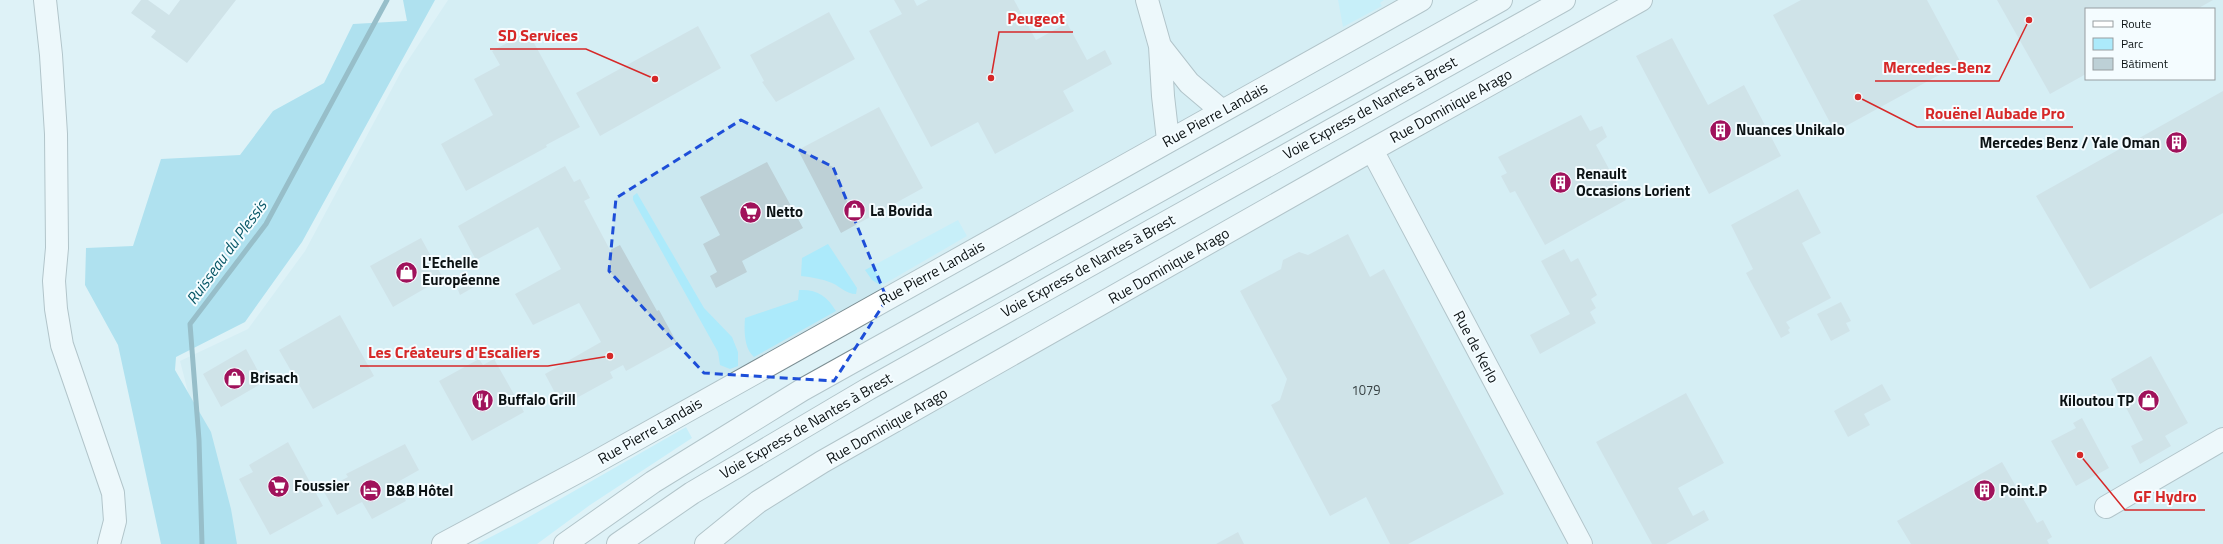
<svg xmlns="http://www.w3.org/2000/svg" width="2223" height="544" font-family="'Titillium Web',sans-serif">
<style>
.built{fill:#cbe8f0;fill-rule:evenodd}
.green{fill:#aceafb}
.forest{fill:#75cde4}
.lines{fill:none;stroke-linecap:round;stroke-linejoin:round}
.stream{stroke:#407f90;stroke-width:5}
.building{fill:#bdd0d6}
.minor-casing{stroke:#7c8e93;stroke-width:24}
.highway-casing{stroke:#7c8e93;stroke-width:24}
.minor{stroke:#fff;stroke-width:22}
.highway{stroke:#fff;stroke-width:22}
.marked{fill:none;stroke:#1d4ed8;stroke-width:3;stroke-dasharray:8 5;stroke-linejoin:round}
.labels{text-anchor:middle;stroke-width:4;stroke-linejoin:round;paint-order:stroke}
.number-label{font-size:13px;fill:#384244}
.street-label{font-size:15px;fill:#0b1214;stroke:#f4fcff}
.poi-label{font-size:15px;font-weight:bold;fill:#0b1214;stroke:#f4fcff;text-anchor:start}
.water-label{font-size:16px;font-style:italic;fill:#085767;stroke:#f4fcff}
.leader{fill:none;stroke:#d62828;stroke-width:1.5}
.callout-dot{fill:#d62828;stroke:#f4fcff;stroke-width:1.5}
.callout-label{font-size:16px;text-anchor:middle;font-weight:bold;fill:#d62828;stroke:#f4fcff;stroke-width:4;stroke-linejoin:round;paint-order:stroke}
</style>
<rect width="100%" height="100%" fill="#def2f7"/>
<!-- built -->
<path class="built" d="M448 0H1421L443 544H227L180 361 248 329 305 251 403 68Z
M1641 0H2223V544H706L716 535ZM2086 9H2214V79H2086Z"/>
<!-- green -->
<path class="green" d="M1338 0H1384L1380 3 1382 6 1343 27Z
M637 193 704 308 732 337 738 352V366L730 369 720 365 718 352 633 200V196Z
M958 220 967 236 886 283 880 285 872 280 865 270Z
M828 244 857 288 856 294C846 294 841 287 832 283 822 279 812 277 801 276L802 258Z
M799 290C817 289 827 296 836 311L754 357C744 349 744 330 745 318L798 300Z
M686 427 692 438 590 505 537 544H477L520 522Z"/>
<!-- forest -->
<path class="forest" d="M403 0H435L302 242 245 322 176 357 175 370 211 432 231 509 237 544H161L118 345 85 285 86 248 133 246 161 159 240 155 273 111 324 83 353 24 407 21Z"/>
<g class="lines">
<!-- stream -->
<path class="stream" d="M202 544 199 440 190 324 266 224 387 0"/>
</g>
<!-- building -->
<path class="building" d="M141 0H148L169 15 180 0H236L187 63 151 37 156 31 131 13Z
M894 0H914L917 6 928 0H1014L1036 40 1067 23 1087 60 1105 50 1112 64 1063 91 1074 111 995 154 978 122 931 147 869 31 902 14Z
M1801 0H1927L1961 63 1835 132 1773 15Z
M1997 0H2213L2197 9H2086V74L2050 94Z
M829 12 855 59 776 102 762 82 764 81 750 55Z
M698 26 721 68 600 136 576 93Z
M528 32 580 127 546 145 547 147 466 191 441 144 493 115 474 79 500 65 492 51Z
M1672 38 1708 105 1744 85 1781 156 1709 194 1636 56Z
M2223 91V213L2090 289 2036 196Z
M879 107 923 188 841 233 798 150Z
M1581 115 1590 131 1602 126 1607 137 1596 145 1626 200 1545 245 1515 191 1510 193 1501 176 1507 173 1498 157Z
M767 162 803 228 742 261 747 272 716 288 710 276 717 272 703 244 720 235 700 197Z
M565 166 574 182 580 179 590 198 584 201 610 250 620 245 657 311 659 310 677 343 626 371 623 365 610 372 613 378 562 406 545 374 601 342 579 303 533 325 515 294 561 269 538 227 476 260 458 226Z
M1798 189 1821 233 1802 243 1831 298 1786 322 1790 328 1788 330 1790 333 1781 338 1746 273 1753 269 1731 225Z
M1348 234 1370 277 1384 269 1504 494 1408 544H1390L1366 497 1330 516 1271 405 1280 400 1287 379 1240 291 1281 269 1283 260 1299 252 1308 255Z
M421 238 443 278 393 307 370 266Z
M1564 249 1571 262 1578 258 1597 295 1591 299 1596 308 1590 312 1596 323 1540 354 1530 335 1570 314 1541 261Z
M471 282 474 287 460 295 458 290Z
M1841 302 1851 321 1846 323 1850 331 1831 341 1817 314Z
M340 315 374 376 313 409 279 350Z
M246 349 264 382 221 407 203 374Z
M2151 356 2188 423 2165 436 2171 446 2140 464 2131 446 2143 440 2111 379Z
M479 359 483 365 494 359 524 412 472 441 439 381Z
M1882 384 1891 400 1864 414 1870 425 1848 437 1834 411Z
M1686 393 1724 463 1678 488 1693 516 1704 510 1709 520 1666 544H1652L1596 442Z
M2082 418 2109 468 2076 486 2051 441 2076 428 2073 423Z
M288 442 323 506 270 535 239 479 253 472 249 465Z
M405 444 419 470 396 483 406 501 372 519 362 502 337 515 323 490 348 477 346 474Z
M2002 462 2037 523 2043 520 2052 537 2047 540 2049 544H1911L1897 521Z
M1238 532 1244 544H1216Z"/>
<g class="lines">
<defs>
<path id="minor" d="M45 0 51 55 56 134 57 248 54 281 56 309 62 345 113 493 115 521 109 544
M1147 0 1160 46 1163 96 1168 140
M1160 46 1189 83 1222 111
M1372 150 1581 544
M2106 507 2223 439
M443 544 585 468 1421 0
M706 544 758 502 822 462 1372 150 1641 0"/>
<path id="highway" d="M565 544 653 482 802 390 1501 0
M618 544 692 493 868 389 1564 0"/>
</defs>
<!-- minor casing -->
<use href="#minor" class="minor-casing"/>
<!-- highway casing -->
<use href="#highway" class="highway-casing"/>
<!-- minor -->
<use href="#minor" class="minor"/>
<!-- highway -->
<use href="#highway" class="highway"/>
</g>
<!-- marked area -->
<path d="M0 0H2223V544H0ZM741 120 833 167 887 299 834 381 704 373 609 271 616 198Z" fill="#def2f7" fill-opacity=".55" fill-rule="evenodd"/>
<path class="marked" d="M741 120 833 167 887 299 834 381 704 373 609 271 616 198Z"/>
<!-- icons -->
<defs>
<symbol id="building-disc" viewBox="-11 -11 22 22"><circle r="9.5" fill="#a0125b" stroke="#f4fcff"/><path d="M-4-6H4V6H1V3H-1V6H-4ZM-2.5-4.3h1.7v1.8h-1.7ZM.8-4.3h1.7v1.8H.8ZM-2.5-1h1.7V.8h-1.7ZM.8-1h1.7V.8H.8Z" fill="#fff"/></symbol>
<symbol id="shop-disc" viewBox="-11 -11 22 22"><circle r="9.5" fill="#a0125b" stroke="#f4fcff"/><path d="M-5-2.5h2.3a2.7 3.5 0 0 1 5.4 0H5L5.5 6h-11ZM-1.5-2.5h3a1.5 2.3 0 0 0-3 0Z" fill="#fff"/></symbol>
<symbol id="supermarket-disc" viewBox="-11 -11 22 22"><circle r="9.5" fill="#a0125b" stroke="#f4fcff"/><path d="M-6-5.5h2.5l.6 2H6L4.5 2H-2.5L-4.4-4H-6ZM-1.5 3.2a1.3 1.3 0 1 0 .1 0ZM3 3.2a1.3 1.3 0 1 0 .1 0Z" fill="#fff"/></symbol>
<symbol id="restaurant-disc" viewBox="-11 -11 22 22"><circle r="9.5" fill="#a0125b" stroke="#f4fcff"/><path d="M-5-6h1v4h1v-4h1v4h1v-4h1v5L-1.5 .5V6h-2V.5L-5-1ZM5-6V6H3V1.5H1.5Q1.5-4 5-6Z" fill="#fff"/></symbol>
<symbol id="hotel-disc" viewBox="-11 -11 22 22"><circle r="9.5" fill="#a0125b" stroke="#f4fcff"/><path d="M-6-4.5h1.5V1H6V5H4.5V3h-9V5H-6ZM-4 0a1.8 1.8 0 1 1 3.6 0ZM.5 0V-2.5h3Q6-2.5 6 0Z" fill="#fff"/></symbol>
</defs>
<g fill-rule="evenodd">
<use href="#building-disc" x="1708" y="118" width="25" height="25"/>
<use href="#building-disc" x="2164" y="130" width="25" height="25"/>
<use href="#building-disc" x="1548" y="170" width="25" height="25"/>
<use href="#shop-disc" x="842" y="198" width="25" height="25"/>
<use href="#supermarket-disc" x="738" y="200" width="25" height="25"/>
<use href="#shop-disc" x="394" y="260" width="25" height="25"/>
<use href="#shop-disc" x="222" y="366" width="25" height="25"/>
<use href="#restaurant-disc" x="470" y="388" width="25" height="25"/>
<use href="#shop-disc" x="2136" y="388" width="25" height="25"/>
<use href="#supermarket-disc" x="266" y="474" width="25" height="25"/>
<use href="#hotel-disc" x="358" y="478" width="25" height="25"/>
<use href="#building-disc" x="1972" y="478" width="25" height="25"/>
</g>
<g class="labels">
<!-- number labels -->
<g class="number-label">
<text x="1366" y="395">1079</text>
</g>
<!-- street labels -->
<g class="street-label">
<text transform="translate(1451 106) rotate(-29)" y="5">Rue Dominique Arago</text>
<text transform="translate(1370 108) rotate(-29)" y="5">Voie Express de Nantes à Brest</text>
<text transform="translate(1215 115) rotate(-29)" y="5">Rue Pierre Landais</text>
<text transform="translate(1088 266) rotate(-29)" y="5">Voie Express de Nantes à Brest</text>
<text transform="translate(1169 266) rotate(-30)" y="5">Rue Dominique Arago</text>
<text transform="translate(932 273) rotate(-29)" y="5">Rue Pierre Landais</text>
<text transform="translate(1476 347) rotate(62)" y="5">Rue de Kerlo</text>
<text transform="translate(806 426) rotate(-30)" y="5">Voie Express de Nantes à Brest</text>
<text transform="translate(887 426) rotate(-30)" y="5">Rue Dominique Arago</text>
<text transform="translate(650 431) rotate(-30)" y="5">Rue Pierre Landais</text>
</g>
<!-- poi labels -->
<g class="poi-label">
<text x="1736" y="135">Nuances Unikalo</text>
<text x="2160" y="148" text-anchor="end">Mercedes Benz / Yale Oman</text>
<text x="1576" y="179">Renault<tspan x="1576" dy="17">Occasions Lorient</tspan></text>
<text x="870" y="216">La Bovida</text>
<text x="766" y="217">Netto</text>
<text x="422" y="268">L'Echelle<tspan x="422" dy="17">Européenne</tspan></text>
<text x="250" y="383">Brisach</text>
<text x="498" y="405">Buffalo Grill</text>
<text x="2134" y="406" text-anchor="end">Kiloutou TP</text>
<text x="294" y="491">Foussier</text>
<text x="386" y="496">B&amp;B Hôtel</text>
<text x="2000" y="496">Point.P</text>
</g>
<!-- water labels -->
<g class="water-label">
<text transform="translate(226 252) rotate(-54)" y="6">Ruisseau du Plessis</text>
</g>
</g>
<!-- callouts -->
<path class="leader" d="M991 78L999 32H1073M655 79L586 49H490M2029 20L1999 81H1875M1858 97L1917 127H2073M610 356L548 366H360M2080 455L2125 510H2205"/>
<g class="callout-dot">
<circle cx="991" cy="78" r="4"/>
<circle cx="655" cy="79" r="4"/>
<circle cx="2029" cy="20" r="4"/>
<circle cx="1858" cy="97" r="4"/>
<circle cx="610" cy="356" r="4"/>
<circle cx="2080" cy="455" r="4"/>
</g>
<g class="callout-label">
<text x="1036" y="24">Peugeot</text>
<text x="538" y="41">SD Services</text>
<text x="1937" y="73">Mercedes-Benz</text>
<text x="1995" y="119">Rouënel Aubade Pro</text>
<text x="454" y="358">Les Créateurs d'Escaliers</text>
<text x="2165" y="502">GF Hydro</text>
</g>
<!-- legend -->
<rect x="2085" y="8" width="130" height="72" fill="#f4fcff" stroke="#979ea1"/>
<rect x="2093" y="21" width="20" height="6" fill="#ffffff" stroke="#979ea1"/>
<text x="2121" y="28" font-size="12" fill="#0b1214">Route</text>
<rect x="2093" y="38" width="20" height="12" fill="#aceafb" stroke="#979ea1"/>
<text x="2121" y="48" font-size="12" fill="#0b1214">Parc</text>
<rect x="2093" y="58" width="20" height="12" fill="#bdd0d6" stroke="#979ea1"/>
<text x="2121" y="68" font-size="12" fill="#0b1214">Bâtiment</text>
</svg>
